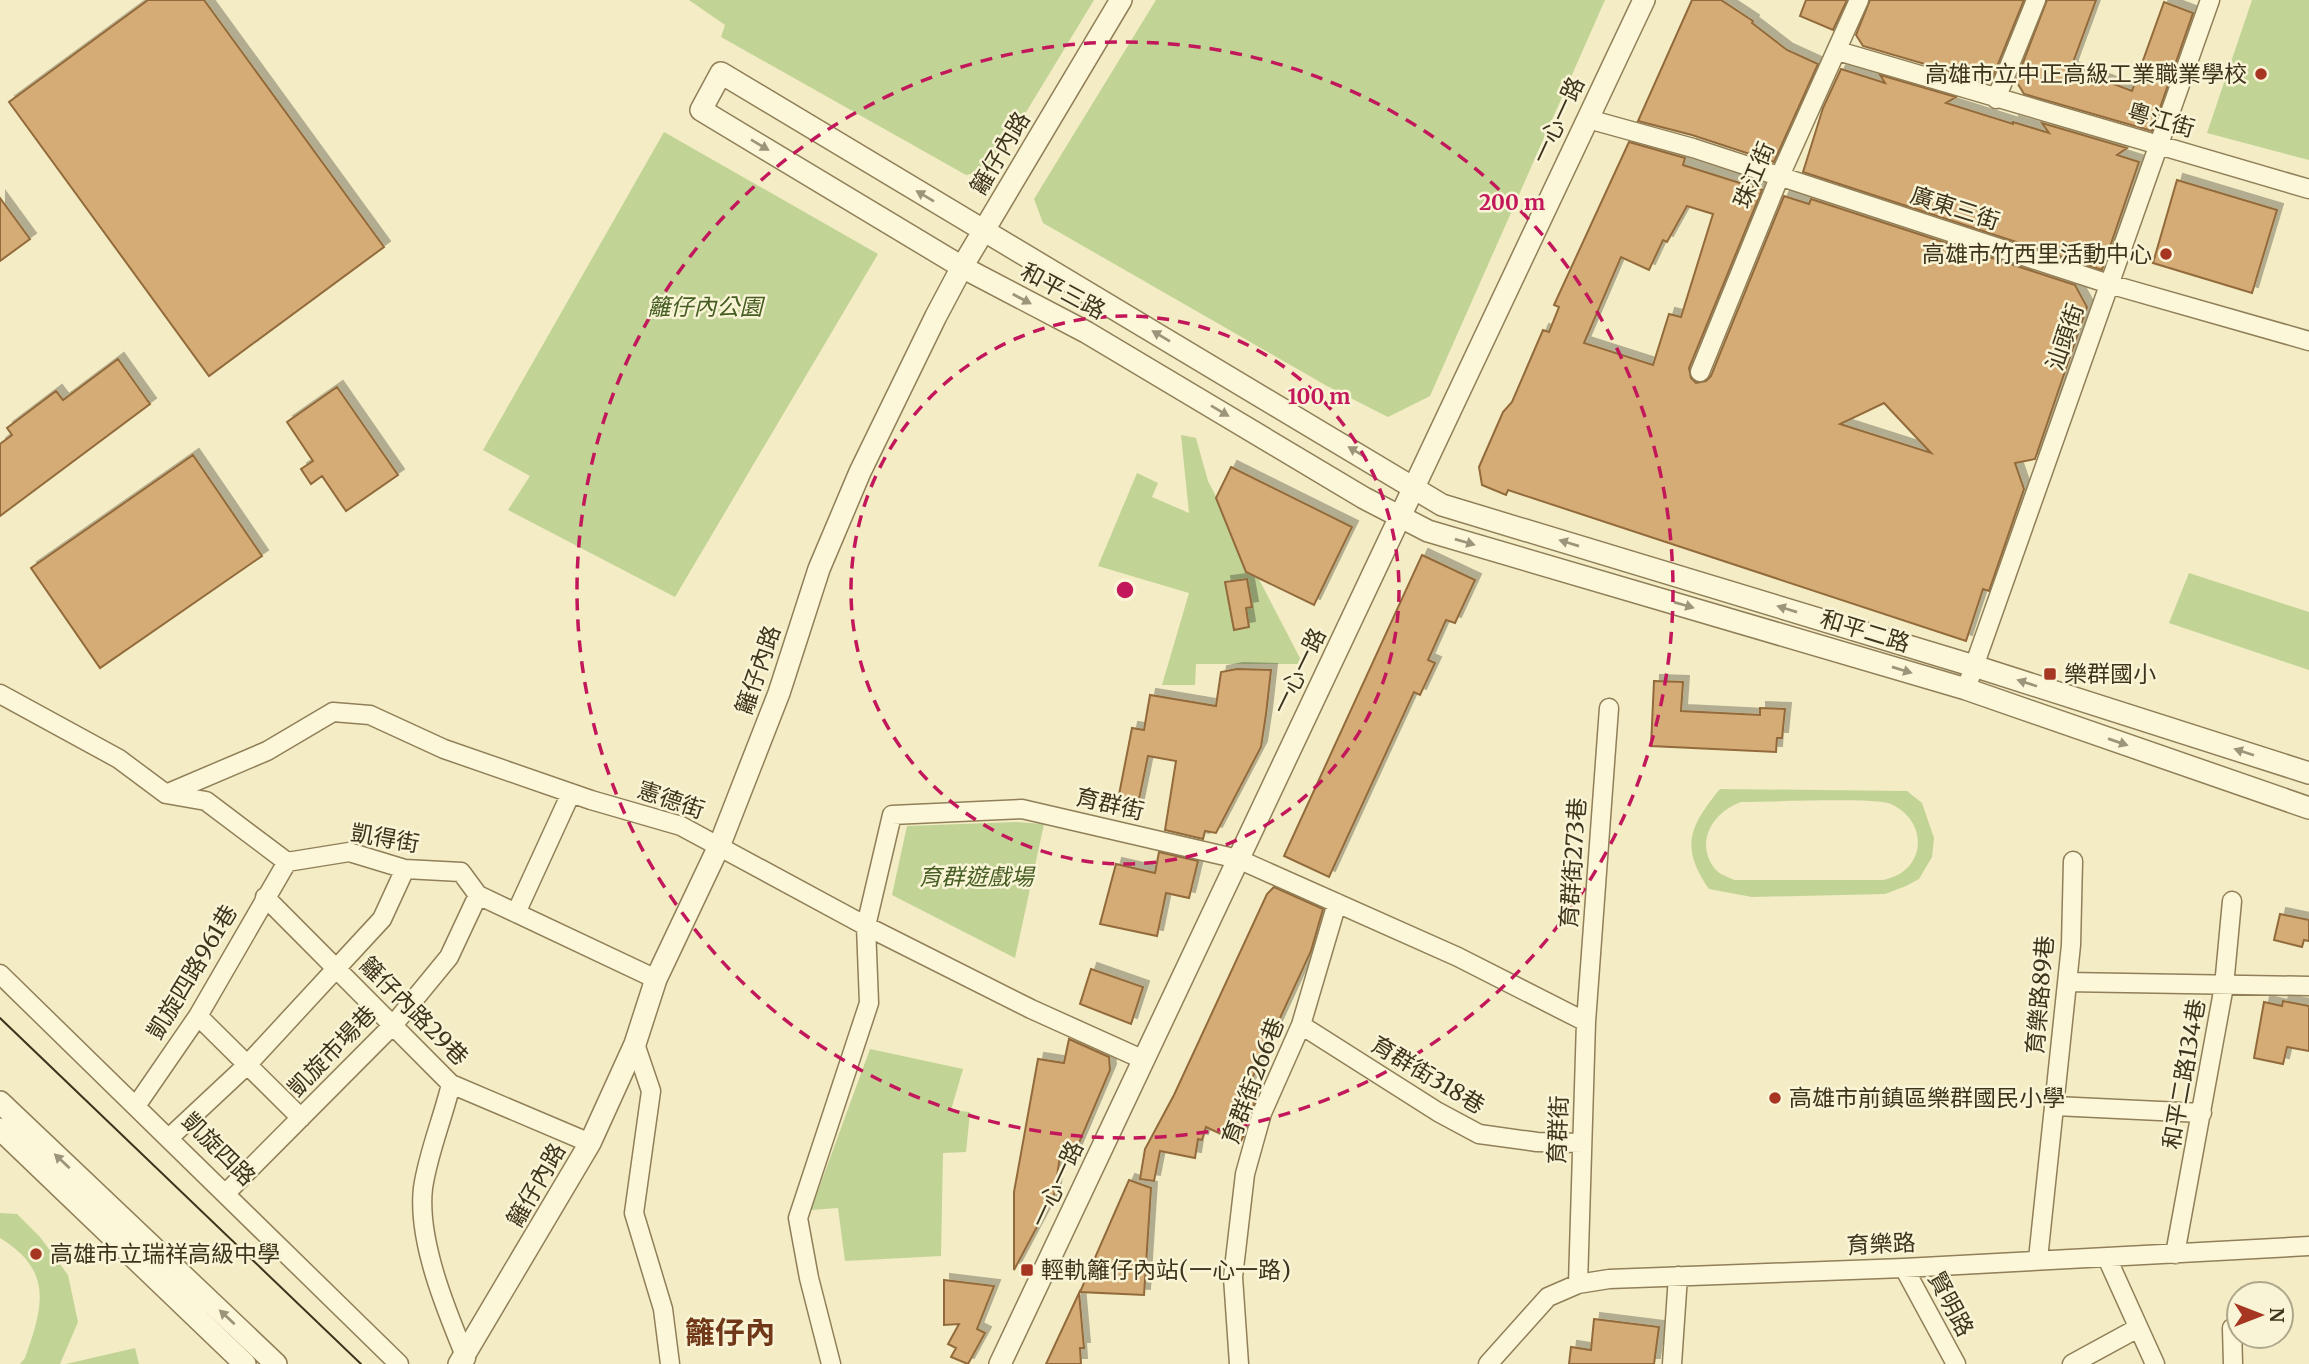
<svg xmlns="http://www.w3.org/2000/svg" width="2309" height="1364" font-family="Merriweather,'Noto Sans TC',serif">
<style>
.green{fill:#c2d396;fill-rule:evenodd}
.building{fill:#d5ac76;stroke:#926b3b;stroke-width:2;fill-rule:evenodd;filter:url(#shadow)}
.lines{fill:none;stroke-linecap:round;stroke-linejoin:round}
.minor-casing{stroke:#907f58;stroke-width:21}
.tertiary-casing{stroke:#907f58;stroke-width:24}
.minor{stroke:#fcf7d9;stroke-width:18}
.tertiary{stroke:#fcf7d9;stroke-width:21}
.tram{stroke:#3e331d;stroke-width:2}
.oneway{fill:#9d957b}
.ring{fill:none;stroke:#c2185b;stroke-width:3.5;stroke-dasharray:12 9}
.poi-dot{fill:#a63521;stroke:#f9f4d5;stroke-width:2.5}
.labels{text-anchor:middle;stroke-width:5;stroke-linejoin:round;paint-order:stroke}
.poi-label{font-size:23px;fill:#3e331d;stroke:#f9f4d5;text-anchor:start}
.street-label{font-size:23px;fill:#3e331d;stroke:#f9f4d5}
.park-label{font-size:23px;font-style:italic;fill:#455d22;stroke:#f9f4d5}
.district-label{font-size:30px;font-weight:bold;fill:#703818;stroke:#f9f4d5}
.centre{fill:#c2185b;stroke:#f9f4d5;stroke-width:3.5}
.ring-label{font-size:21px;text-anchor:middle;font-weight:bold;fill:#c2185b;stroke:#f9f4d5;stroke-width:5;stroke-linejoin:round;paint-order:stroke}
</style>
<defs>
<filter id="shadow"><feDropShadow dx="6" dy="-6" stdDeviation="0" flood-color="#0004"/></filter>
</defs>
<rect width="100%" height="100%" fill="#f3ecc4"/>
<!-- green -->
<path class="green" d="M689 0H1094L991 170 966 175 721 37 725 25Z
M1156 0H1605L1430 396 1388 417 1327 386 1043 223 1034 199Z
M2252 0H2309V160L2207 133Z
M664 132 878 254 675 597 508 510 530 476 483 450Z
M1181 435 1196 438 1208 481 1303 664H1196L1195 685H1162L1189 593 1098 566 1137 473 1158 483 1152 497 1189 513Z
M2189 573 2309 612V670L2169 623Z
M1720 789 1907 791 1922 803 1934 838 1932 857 1919 879 1906 886 1885 894 1752 897 1709 889C1680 847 1689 827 1720 789ZM1741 802C1765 802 1876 797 1891 804 1930 822 1926 872 1883 880H1734C1728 877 1719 874 1715 869 1694 842 1713 812 1741 802Z
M1016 822 1044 824 1015 958 892 895 907 826Z
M870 1049 963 1069 951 1110 970 1112 966 1152 943 1153 941 1256 845 1261 838 1208 811 1210Z
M0 1213 17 1214 40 1237 68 1275 78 1322 60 1364H20L25 1358C43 1307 54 1271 0 1238Z
M135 1348 139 1364H66Z"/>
<!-- building -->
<path class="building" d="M148 0H204L384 247 209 376 9 102Z
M1692 0H1721L1753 21 1752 23 1787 50 1818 64 1774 162 1692 135 1638 121Z
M1806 0H1847L1833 30 1800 16Z
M1870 0H2024L1992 79 1986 82 1863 46 1856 35Z
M2047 0H2096L2071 68 2132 91 2164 2 2193 13 2152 131 2024 94 2016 81Z
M1841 69 1885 83 1880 75 1956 97 1946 103 2013 124V122L2049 133 2042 123 2127 148 2117 155 2139 162 2102 270 1803 172 1823 108Z
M1629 142 1685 158 1683 165 1762 190 1689 368 1691 378 1696 383 1706 381 1711 376 1784 196 1809 204 1811 199 2075 285 2087 307 2035 459 2015 463 2024 489 1989 591 1983 589 1966 641 1508 490 1506 495 1482 485 1479 467 1503 412 1512 402 1543 330 1549 332 1559 307 1554 305ZM1687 206 1713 214 1681 317 1669 314 1653 365 1584 343 1621 257 1649 270 1663 240 1667 242ZM1884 403 1931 453 1840 424Z
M2177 180 2277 210 2252 293 2153 263Z
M0 198 30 239 0 261Z
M118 359 150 404 0 516V444L12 435 7 428 56 391 63 400Z
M337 387 398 475 346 511 322 476 311 484 301 469 313 461 287 422Z
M193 455 262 556 100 668 31 568Z
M1231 467 1352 527 1314 605 1246 572 1216 498Z
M1422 555 1475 580 1455 623 1446 620 1428 660 1435 663 1420 695 1414 692 1329 877 1284 856Z
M1247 579 1252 607 1246 608 1249 627 1234 630 1225 582Z
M1237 669 1271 670 1266 714 1261 747 1216 833 1205 831 1203 839 1165 830 1176 761 1148 756 1137 809 1117 805 1132 728 1144 730 1150 695 1216 706 1221 672Z
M1654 681 1683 682 1681 711 1760 715V708L1785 709 1782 738H1777L1776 752 1651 746Z
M1159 852 1198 861 1189 898 1166 893 1157 936 1100 924 1116 864 1155 873Z
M1274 887 1323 909 1311 951 1244 1096 1255 1101 1244 1135 1240 1143 1206 1127 1202 1140 1198 1139 1195 1158 1160 1151 1154 1181 1140 1179 1145 1149 1174 1095 1267 894Z
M2280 914 2309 920V941L2304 940 2302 947 2274 940Z
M1091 969 1143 987 1131 1024 1080 1004Z
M2283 1001 2309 1006V1051L2287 1047 2283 1064 2254 1058 2264 1002 2282 1006Z
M1069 1039 1109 1057 1110 1070 1076 1150 1062 1144 1054 1195 1014 1270V1192L1038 1059 1064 1063Z
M1129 1180 1151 1188 1144 1295 1080 1292Z
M944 1280 994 1286 977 1329 985 1333 968 1364 951 1357 956 1348 948 1344 959 1324 944 1325Z
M1079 1293 1084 1348H1080L1081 1364H1046Z
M1594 1319 1659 1327 1654 1364H1569L1571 1347 1591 1350Z"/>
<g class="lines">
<defs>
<path id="minor" d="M1838 51 2309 189
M1996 99 2036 0
M1588 119 1693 148 2109 284 2309 341
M1700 372 1779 178 1859 0
M1966 689 2210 0
M0 694 119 759 166 794 206 801 287 862 349 852 405 869 461 872 478 895 656 979
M166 794 267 751 333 712 370 715 444 749 591 800 681 826 866 926 1031 1009 1144 1060
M265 897 451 1084 590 1143
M516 913 571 793
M0 974 399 1364
M2067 982 2309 986
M198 1016 301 1118
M1586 1022 1609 708
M1301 1025 1438 1112 1479 1134 1537 1142 1582 1143
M635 1044 651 1091 634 1213 663 1309 670 1364
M451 1084C443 1118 428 1153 423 1188 417 1240 446 1310 466 1358
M136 1106 198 1016 287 862
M2055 1106 2202 1113
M170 1137 247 1065 382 919 405 869
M226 1193 394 1024 449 957 478 895
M2175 1254 2224 986 2232 901
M2107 1258 2155 1364
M2038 1259 2071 945 2073 861
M1904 1268 1956 1364
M2232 1328 2233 1364
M831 1364 809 1278 798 1218 869 1003 866 926 892 815 1022 809 1238 859 1458 957 1586 1022 1578 1284
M1239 1364 1233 1277 1245 1174 1262 1113 1301 1025 1337 903
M1488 1364 1548 1297 1578 1284 1609 1279 1904 1268 2309 1246
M1672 1364 1678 1276
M2072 1364 2138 1328"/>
<path id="tertiary" d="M2309 773 1974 666 1442 505 721 73 701 110 962 267 1086 332 1364 498 1428 531 1966 689 2309 808
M0 1102 276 1364
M0 1129 245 1364
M459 1364 590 1143 635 1044 656 979 720 844 779 693 819 569 860 472 936 316 962 267 1121 0
M1000 1364 1644 0"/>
</defs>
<!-- minor casing -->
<use href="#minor" class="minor-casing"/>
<!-- tertiary casing -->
<use href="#tertiary" class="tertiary-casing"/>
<!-- minor -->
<use href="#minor" class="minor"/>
<!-- tertiary -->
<use href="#tertiary" class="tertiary"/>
<!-- tram -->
<path class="tram" d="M0 1018 361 1364"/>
</g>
<!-- one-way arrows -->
<defs><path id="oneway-solid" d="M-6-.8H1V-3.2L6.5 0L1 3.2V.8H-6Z" transform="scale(1.75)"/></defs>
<g class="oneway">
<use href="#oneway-solid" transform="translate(760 145) rotate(31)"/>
<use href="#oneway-solid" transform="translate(925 196) rotate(-149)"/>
<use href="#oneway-solid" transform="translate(1022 299) rotate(28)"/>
<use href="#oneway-solid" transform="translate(1161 336) rotate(-149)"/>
<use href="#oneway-solid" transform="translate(1220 411) rotate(31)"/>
<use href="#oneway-solid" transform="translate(1357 452) rotate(-149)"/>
<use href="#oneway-solid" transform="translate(1465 542) rotate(16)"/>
<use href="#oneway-solid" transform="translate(1569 543) rotate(-163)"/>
<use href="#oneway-solid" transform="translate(1684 605) rotate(16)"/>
<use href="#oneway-solid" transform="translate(1787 609) rotate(-163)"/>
<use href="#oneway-solid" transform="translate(1902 670) rotate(17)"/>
<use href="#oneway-solid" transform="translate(2027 683) rotate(-162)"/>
<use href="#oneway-solid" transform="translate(2118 742) rotate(19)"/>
<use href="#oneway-solid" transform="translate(2244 752) rotate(-162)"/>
<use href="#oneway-solid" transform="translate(62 1161) rotate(-137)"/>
<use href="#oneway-solid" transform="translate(227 1317) rotate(-137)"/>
</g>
<!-- distance rings -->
<g class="ring">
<circle cx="1125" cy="590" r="274"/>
<circle cx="1125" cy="590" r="548"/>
</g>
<!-- markers -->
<g class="poi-dot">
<circle cx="2261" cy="74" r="7"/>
<circle cx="2166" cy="254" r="7"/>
<rect x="2043" y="667" width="14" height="14" rx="3.5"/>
<circle cx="1775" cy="1098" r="7"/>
<circle cx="36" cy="1254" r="7"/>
<rect x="1020" y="1263" width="14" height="14" rx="3.5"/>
</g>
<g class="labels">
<!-- poi labels -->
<g class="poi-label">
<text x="2247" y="82" text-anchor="end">高雄市立中正高級工業職業學校</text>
<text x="2152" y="262" text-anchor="end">高雄市竹西里活動中心</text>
<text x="2064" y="682">樂群國小</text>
<text x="1789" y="1106">高雄市前鎮區樂群國民小學</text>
<text x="50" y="1262">高雄市立瑞祥高級中學</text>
<text x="1041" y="1278">輕軌籬仔內站(一心一路)</text>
</g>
<!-- street labels -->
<g class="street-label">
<text transform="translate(1558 120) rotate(-65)" y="8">一心一路</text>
<text transform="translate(2161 120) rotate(16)" y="8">粵江街</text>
<text transform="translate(1000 153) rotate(-59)" y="8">籬仔內路</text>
<text transform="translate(1754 175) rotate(-67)" y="8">珠江街</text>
<text transform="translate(1955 208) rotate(18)" y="8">廣東三街</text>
<text transform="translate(1063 291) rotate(28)" y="8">和平三路</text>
<text transform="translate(2065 337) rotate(-71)" y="8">汕頭街</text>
<text transform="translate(1865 631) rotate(17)" y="8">和平二路</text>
<text transform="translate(758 670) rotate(-71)" y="8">籬仔內路</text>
<text transform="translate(1299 671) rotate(-64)" y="8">一心一路</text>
<text transform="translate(671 800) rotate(19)" y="8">憲德街</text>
<text transform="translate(1110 804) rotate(13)" y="8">育群街</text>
<text transform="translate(385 838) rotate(10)" y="8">凱得街</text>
<text transform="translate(1573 863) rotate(-86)" y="8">育群街273巷</text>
<text transform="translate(192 972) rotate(-59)" y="8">凱旋四路961巷</text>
<text transform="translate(2040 995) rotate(-85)" y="8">育樂路89巷</text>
<text transform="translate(414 1011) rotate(45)" y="8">籬仔內路29巷</text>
<text transform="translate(332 1051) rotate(-46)" y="8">凱旋市場巷</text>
<text transform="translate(2184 1074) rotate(-80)" y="8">和平二路134巷</text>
<text transform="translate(1428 1075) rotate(31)" y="8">育群街318巷</text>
<text transform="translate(1253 1081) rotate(-69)" y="8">育群街266巷</text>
<text transform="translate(1558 1130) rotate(-88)" y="8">育群街</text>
<text transform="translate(219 1149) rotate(45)" y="8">凱旋四路</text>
<text transform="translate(1057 1184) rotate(-65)" y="8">一心一路</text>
<text transform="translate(536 1185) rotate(-60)" y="8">籬仔內路</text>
<text transform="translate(1881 1244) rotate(-3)" y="8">育樂路</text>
<text transform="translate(1951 1304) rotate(62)" y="8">賢明路</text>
</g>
<!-- park labels -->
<g class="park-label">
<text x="705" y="315">籬仔內公園</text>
<text x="976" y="885">育群遊戲場</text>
</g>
<!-- district labels -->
<g class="district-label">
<text x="730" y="1343">籬仔內</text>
</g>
</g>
<circle cx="1125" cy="590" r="10" class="centre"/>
<g class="ring-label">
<text x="1512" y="210">200 m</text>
<text x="1319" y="404">100 m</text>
</g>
<!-- north arrow -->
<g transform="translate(2260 1315) rotate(90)"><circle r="33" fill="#f9f4d5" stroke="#aea78b" stroke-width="2"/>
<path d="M0-5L12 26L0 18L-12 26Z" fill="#a63521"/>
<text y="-10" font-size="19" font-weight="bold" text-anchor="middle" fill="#3e331d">N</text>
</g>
</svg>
